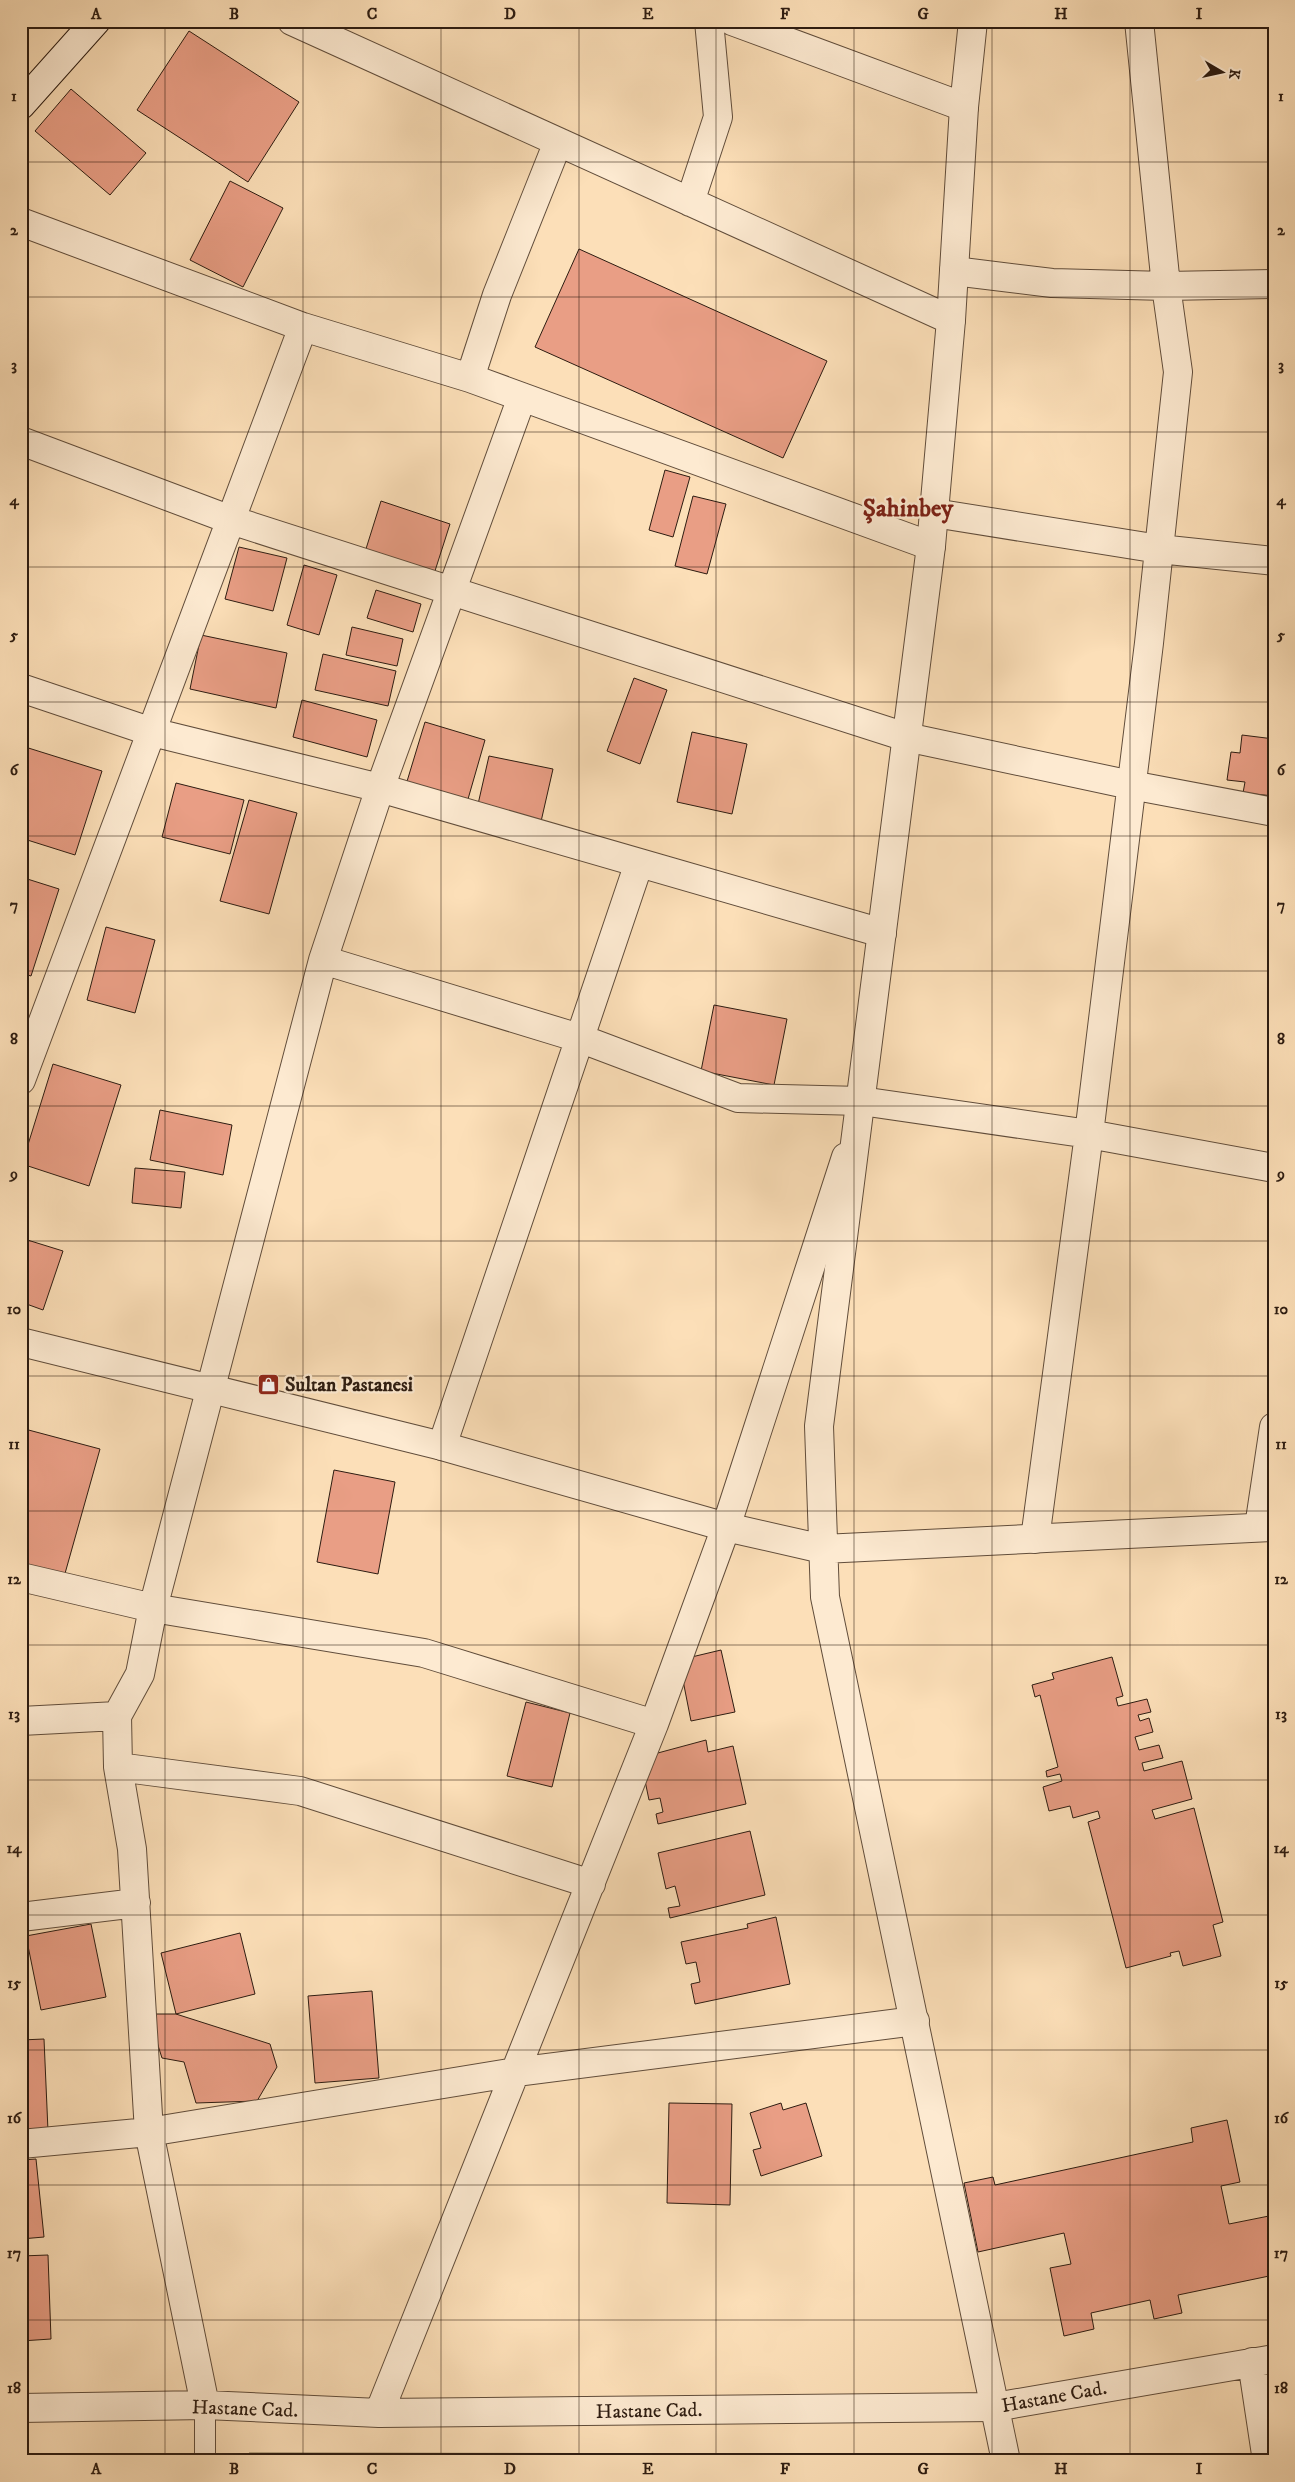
<svg xmlns="http://www.w3.org/2000/svg" width="1295" height="2482" font-family="'IM FELL DW Pica',serif">
<style>
.green{fill:#c6c08a;stroke:#7a6e4e}
.building{fill:#e99e85;stroke:#2d1c11}
.lines{fill:none;stroke-linecap:round;stroke-linejoin:round}
.service-casing{stroke:#614d3b;stroke-width:22}
.minor-casing{stroke:#614d3b;stroke-width:30}
.tertiary-casing{stroke:#614d3b;stroke-width:30}
.secondary-casing{stroke:#2d1c11;stroke-width:30}
.service{stroke:#fdead1;stroke-width:20}
.minor{stroke:#fdead1;stroke-width:28}
.tertiary{stroke:#fdead1;stroke-width:28}
.secondary{stroke:#fdead1;stroke-width:28}
.grid{fill:none;stroke:#2d1c11;stroke-width:1;stroke-opacity:0.55}
.labels{text-anchor:middle;stroke-width:4.5;stroke-linejoin:round;paint-order:stroke}
.poi-label{font-size:20px;font-weight:bold;fill:#2d1c11;stroke:#fdead1;text-anchor:start}
.street-label{font-size:20px;fill:#2d1c11;stroke:#fdead1}
.district-label{font-size:25px;font-weight:bold;fill:#7a1f14;stroke:#fdead1}
.neatline{fill:none;stroke:#2d1c11;stroke-width:2}
.grid-label{font-size:16px;text-anchor:middle;font-weight:bold;fill:#2d1c11}
</style>
<rect width="100%" height="100%" fill="#fcdfb8"/>
<filter id="stains"><feTurbulence type="fractalNoise" baseFrequency=".004" numOctaves="4"/><feColorMatrix values="0 0 0 0 .2 0 0 0 0 .09 0 0 0 0 .02 0 0 0 .5 -.17"/></filter>
<radialGradient id="worn" r=".72"><stop offset=".6" stop-color="#630" stop-opacity="0"/><stop offset="1" stop-color="#630" stop-opacity=".3"/></radialGradient>
<!-- green -->
<path class="green" d="M249 2453 899 2454 907 2461H249Z"/>
<!-- building -->
<path class="building" d="M189 31 299 102 248 182 137 110Z
M71 89 146 153 110 195 35 131Z
M230 181 283 208 243 287 190 260Z
M579 249 827 361 783 458 535 347Z
M665 470 690 477 673 537 649 530Z
M693 496 726 504 707 574 675 566Z
M381 501 450 524 434 574 365 552Z
M239 547 287 558 273 611 225 599Z
M304 565 337 575 319 635 287 625Z
M376 590 421 604 413 632 367 618Z
M352 627 403 639 397 666 346 655Z
M201 635 287 653 276 708 190 689Z
M323 654 396 671 388 706 315 690Z
M634 678 667 690 640 764 607 751Z
M302 700 377 720 367 757 293 737Z
M425 722 485 740 466 806 405 788Z
M692 732 747 744 732 814 677 802Z
M1242 735 1274 739V796L1243 793 1245 782 1227 780 1231 752 1240 753Z
M22 746 102 771 75 855 21 838Z
M489 756 553 769 540 826 476 813Z
M176 783 244 800 230 854 162 837Z
M249 800 297 813 269 914 220 901Z
M21 877 59 889 31 976 21 973Z
M106 927 155 940 135 1013 87 1000Z
M714 1005 787 1019 774 1085 701 1071Z
M53 1064 121 1085 89 1186 22 1164Z
M160 1110 232 1125 223 1175 150 1160Z
M135 1168 185 1172 181 1208 132 1203Z
M21 1238 63 1251 43 1310 21 1302Z
M21 1428 100 1449 64 1577 21 1565Z
M334 1470 395 1482 378 1574 317 1562Z
M721 1650 735 1712 691 1721 679 1660Z
M1112 1657 1123 1696 1116 1698 1118 1706 1147 1699 1151 1712 1138 1715 1140 1721 1149 1718 1153 1732 1135 1737 1139 1750 1159 1745 1163 1758 1142 1763 1144 1771 1182 1761 1192 1799 1152 1810 1155 1819 1194 1808 1223 1922 1213 1925 1221 1956 1183 1966 1179 1951 1170 1953 1171 1956 1126 1968 1088 1822 1100 1818 1098 1811 1073 1818 1070 1806 1049 1811 1043 1787 1062 1781 1060 1774 1047 1777 1046 1771 1058 1767 1040 1695 1035 1697 1032 1685 1054 1679 1052 1673Z
M526 1702 570 1713 552 1787 507 1776Z
M706 1740 708 1752 733 1746 746 1804 658 1824 656 1814 663 1812 660 1798 649 1800 643 1771V1757Z
M750 1831 765 1895 670 1918 668 1908 680 1906 675 1886 666 1889 658 1853Z
M776 1917 790 1984 695 2004 691 1984 700 1982 696 1962 686 1964 681 1942 748 1928 747 1924Z
M91 1924 106 1997 41 2010 26 1936Z
M240 1933 255 1994 176 2014 161 1953Z
M372 1991 379 2078 315 2083 308 1996Z
M148 2014H176L270 2044 277 2067 257 2101 196 2103 184 2062 162 2058Z
M44 2039 48 2131 21 2133V2040Z
M669 2103 732 2104 730 2205 667 2203Z
M781 2103 783 2110 806 2103 822 2156 761 2176 753 2150 761 2148 750 2113Z
M1227 2120 1240 2182 1221 2186 1229 2224 1274 2215V2275L1178 2295 1182 2313 1154 2319 1150 2300 1091 2313 1094 2329 1064 2336 1050 2268 1071 2264 1064 2233 978 2252 964 2183 993 2177 995 2185 1193 2142 1191 2128Z
M36 2159 44 2237 21 2239V2160Z
M48 2255 51 2339 21 2341V2256Z"/>
<g class="lines">
<defs>
<path id="service" d="M205 2461V2405"/>
<path id="minor" d="M292 21 951 320
M732 21 964 107
M690 202 718 117 709 21
M21 222 303 327 470 378 931 546
M954 271 1052 283 1166 286 1274 284
M470 378 497 295 558 142
M21 441 231 520 906 737 1131 785 1274 812
M934 513 1159 549 1274 561
M21 688 152 732 380 788 882 933
M323 960 579 1038 738 1098 861 1101 1089 1134 1274 1168
M21 1080 303 327
M442 1446 639 863
M1259 1527 1274 1427
M1035 1539 1089 1134 1149 643 1178 372 1166 286 1139 21
M21 1577 153 1608 424 1653 654 1724
M21 1721 117 1716
M118 1767 300 1791 591 1884
M21 1917 136 1903
M21 2144 149 2132 516 2072 915 2021
M1252 2362 1267 2461
M205 2405 149 2132 132 1849 118 1767 117 1716 140 1674 153 1608 323 960 380 788 522 397
M21 2408 205 2405 379 2413 995 2407 1274 2359
M379 2413 654 1724 726 1527 846 1157"/>
<path id="tertiary" d="M973 21 964 107 951 320 931 546 819 1426 825 1597 1006 2461
M21 1342 442 1446 726 1527 823 1549 1274 1527"/>
<path id="secondary" d="M21 105 96 21"/>
</defs>
<!-- service casing -->
<use href="#service" class="service-casing"/>
<!-- minor casing -->
<use href="#minor" class="minor-casing"/>
<!-- tertiary casing -->
<use href="#tertiary" class="tertiary-casing"/>
<!-- secondary casing -->
<use href="#secondary" class="secondary-casing"/>
<!-- service -->
<use href="#service" class="service"/>
<!-- minor -->
<use href="#minor" class="minor"/>
<!-- tertiary -->
<use href="#tertiary" class="tertiary"/>
<!-- secondary -->
<use href="#secondary" class="secondary"/>
</g>
<!-- grid -->
<path class="grid" d="M165 21V2461M303 21V2461M441 21V2461M579 21V2461M716 21V2461M854 21V2461M992 21V2461M1130 21V2461M21 162H1274M21 297H1274M21 432H1274M21 567H1274M21 702H1274M21 836H1274M21 971H1274M21 1106H1274M21 1241H1274M21 1376H1274M21 1511H1274M21 1645H1274M21 1780H1274M21 1915H1274M21 2050H1274M21 2185H1274M21 2320H1274"/>
<!-- icons -->
<defs>
<symbol id="shop-square" viewBox="-11 -11 22 22"><rect x="-9" y="-9" width="18" height="18" rx="4" fill="#8f2418" stroke="#fdead1"/><path d="M-5-2.5h2.3a2.7 3.5 0 0 1 5.4 0H5L5.5 6h-11ZM-1.5-2.5h3a1.5 2.3 0 0 0-3 0Z" fill="#fff"/></symbol>
</defs>
<g fill-rule="evenodd">
<use href="#shop-square" x="256" y="1372" width="25" height="25"/>
</g>
<g class="labels">
<!-- poi labels -->
<g class="poi-label">
<text x="285" y="1391">Sultan Pastanesi</text>
</g>
<!-- street labels -->
<g class="street-label">
<text transform="translate(1054 2396) rotate(-10)" y="7">Hastane Cad.</text>
<text transform="translate(245 2408) rotate(2)" y="7">Hastane Cad.</text>
<text transform="translate(649 2410) rotate(-1)" y="7">Hastane Cad.</text>
</g>
<!-- district labels -->
<g class="district-label">
<text x="908" y="516">Şahinbey</text>
</g>
</g>
<!-- margin -->
<rect width="1295" height="2482" fill="none" stroke="#fcdfb8" stroke-width="55"/>
<!-- north arrow -->
<g transform="translate(1222 72) rotate(99)" stroke="#fdead1" stroke-width="4" paint-order="stroke">
<path d="M0-4L9 19L0 12L-9 19Z" fill="#2d1c11"/>
<text y="-8" font-size="14" font-weight="bold" text-anchor="middle" fill="#2d1c11">K</text>
</g>
<rect x="28" y="28" width="1240" height="2426" class="neatline"/>
<g class="grid-label">
<text x="96" y="19">A</text>
<text x="234" y="19">B</text>
<text x="372" y="19">C</text>
<text x="510" y="19">D</text>
<text x="648" y="19">E</text>
<text x="785" y="19">F</text>
<text x="923" y="19">G</text>
<text x="1061" y="19">H</text>
<text x="1199" y="19">I</text>
<text x="14" y="101">1</text>
<text x="1281" y="101">1</text>
<text x="14" y="235">2</text>
<text x="1281" y="235">2</text>
<text x="14" y="370">3</text>
<text x="1281" y="370">3</text>
<text x="14" y="505">4</text>
<text x="1281" y="505">4</text>
<text x="14" y="640">5</text>
<text x="1281" y="640">5</text>
<text x="14" y="775">6</text>
<text x="1281" y="775">6</text>
<text x="14" y="910">7</text>
<text x="1281" y="910">7</text>
<text x="14" y="1044">8</text>
<text x="1281" y="1044">8</text>
<text x="14" y="1179">9</text>
<text x="1281" y="1179">9</text>
<text x="14" y="1314">10</text>
<text x="1281" y="1314">10</text>
<text x="14" y="1449">11</text>
<text x="1281" y="1449">11</text>
<text x="14" y="1584">12</text>
<text x="1281" y="1584">12</text>
<text x="14" y="1719">13</text>
<text x="1281" y="1719">13</text>
<text x="14" y="1853">14</text>
<text x="1281" y="1853">14</text>
<text x="14" y="1988">15</text>
<text x="1281" y="1988">15</text>
<text x="14" y="2123">16</text>
<text x="1281" y="2123">16</text>
<text x="14" y="2258">17</text>
<text x="1281" y="2258">17</text>
<text x="14" y="2393">18</text>
<text x="1281" y="2393">18</text>
<text x="96" y="2474">A</text>
<text x="234" y="2474">B</text>
<text x="372" y="2474">C</text>
<text x="510" y="2474">D</text>
<text x="648" y="2474">E</text>
<text x="785" y="2474">F</text>
<text x="923" y="2474">G</text>
<text x="1061" y="2474">H</text>
<text x="1199" y="2474">I</text>
</g>
<rect width="100%" height="100%" filter="url(#stains)"/>
<rect width="100%" height="100%" fill="url(#worn)"/>
</svg>
